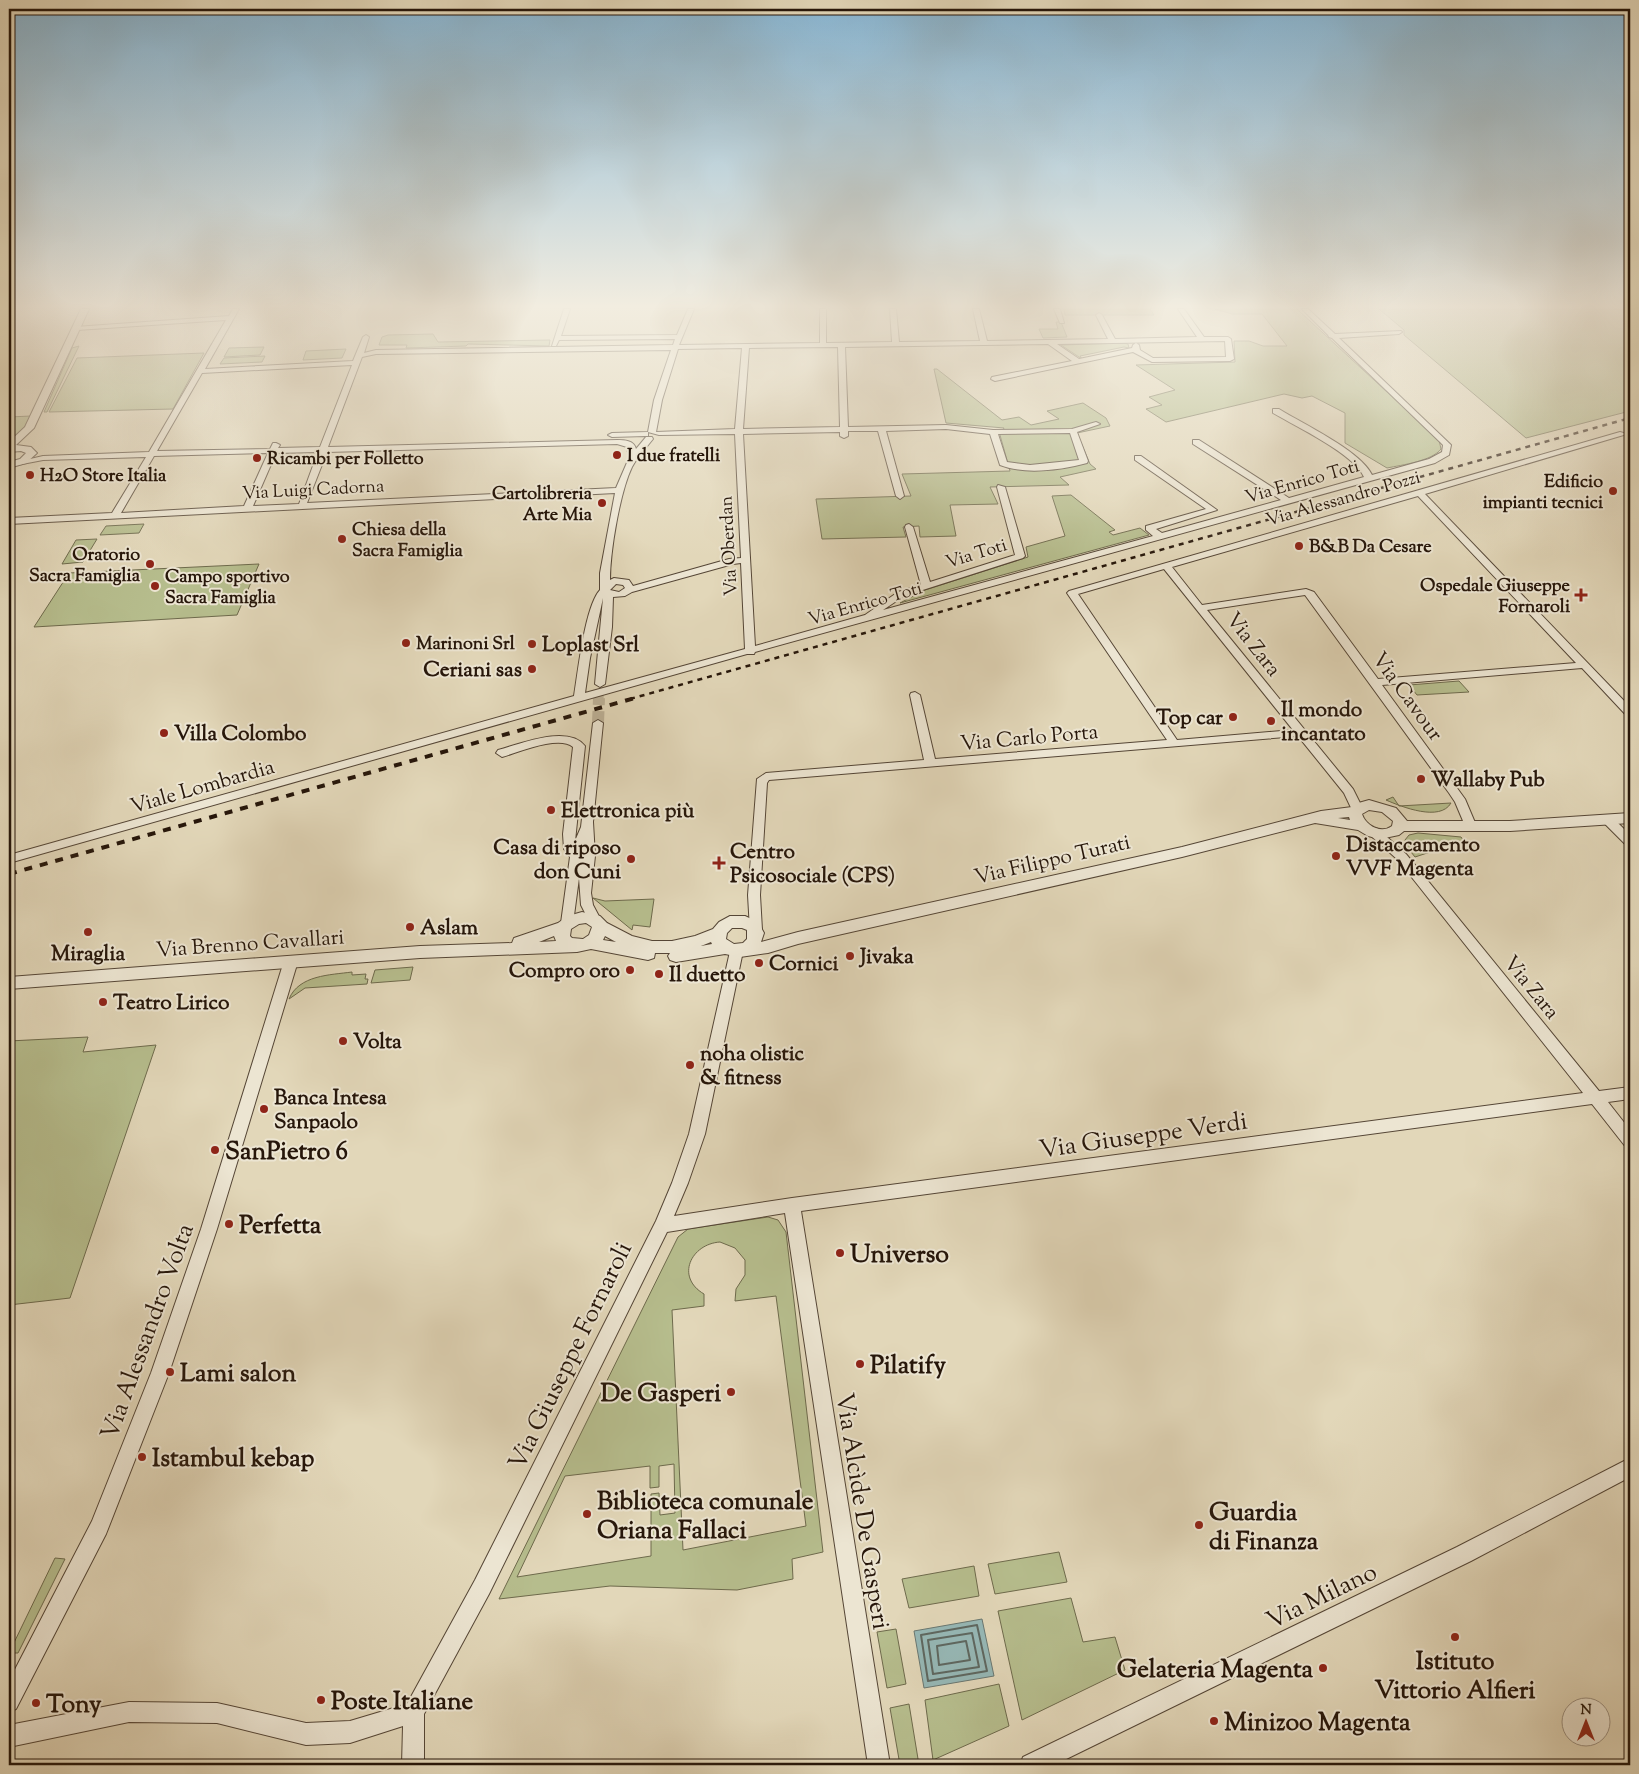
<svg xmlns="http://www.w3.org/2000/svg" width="1639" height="1774" font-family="'Sorts Mill Goudy',serif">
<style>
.green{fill:#b6bd8d;stroke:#6e6a4c;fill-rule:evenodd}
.water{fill:#96b8b6;stroke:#697771}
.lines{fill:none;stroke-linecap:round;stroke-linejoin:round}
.shore{stroke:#5e6760;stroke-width:2}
.minor-tunnel-far1{stroke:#bcb096;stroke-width:9;stroke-dasharray:9 4.5;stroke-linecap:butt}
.minor-tunnel{stroke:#bcb096;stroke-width:12;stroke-dasharray:12 6;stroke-linecap:butt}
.minor-casing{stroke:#554636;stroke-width:2}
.tertiary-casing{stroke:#554636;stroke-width:2}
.minor{fill:#ece5d2;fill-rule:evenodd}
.tertiary{fill:#ece5d2;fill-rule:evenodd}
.rail-far1{stroke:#26160a;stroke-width:2.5;stroke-dasharray:5 5;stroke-linecap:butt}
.rail{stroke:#26160a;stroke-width:4;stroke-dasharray:8 8;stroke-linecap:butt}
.poi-dot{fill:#8f2418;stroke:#ece5d2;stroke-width:2}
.labels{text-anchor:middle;stroke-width:4;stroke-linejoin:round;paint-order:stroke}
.far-poi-label{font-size:18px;font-weight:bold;fill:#26160a;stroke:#ece5d2;text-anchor:start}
.far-street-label{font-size:18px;fill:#26160a;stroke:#ece5d2}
.poi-label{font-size:21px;font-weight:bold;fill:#26160a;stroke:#ece5d2;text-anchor:start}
.street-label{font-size:21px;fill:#26160a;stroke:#ece5d2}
.near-street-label{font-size:25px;fill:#26160a;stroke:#ece5d2}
.near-poi-label{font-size:25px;font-weight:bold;fill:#26160a;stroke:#ece5d2;text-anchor:start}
</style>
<rect width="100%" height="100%" fill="#e2d7b9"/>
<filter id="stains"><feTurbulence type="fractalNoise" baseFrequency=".004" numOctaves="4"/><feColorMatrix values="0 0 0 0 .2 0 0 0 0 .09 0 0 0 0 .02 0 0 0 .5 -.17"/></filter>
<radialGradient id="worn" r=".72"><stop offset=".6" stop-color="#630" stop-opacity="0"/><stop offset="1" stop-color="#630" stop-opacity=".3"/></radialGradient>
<!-- green -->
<path class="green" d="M1064 309H1150L1154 315H1065Z
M1215 309H1297L1439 440 1441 449C1432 461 1402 465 1387 468L1345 443V413L1312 396 1302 398 1284 394 1166 422 1146 409 1162 405 1149 397 1175 390 1136 365 1235 362 1234 341H1249L1263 346H1287L1262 314H1232Z
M1379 309H1630V411L1526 438 1404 335V330Z
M1056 322H1061L1067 337 1043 338 1039 329H1058Z
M433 334 438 342 550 340 549 346 468 344 466 346 406 348 407 345H379L382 337 388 335Z
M1124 343 1128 344 1129 348 1124 347 1080 356 1082 359 1061 345Z
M79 346 47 412H44L72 348Z
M264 347 260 355 224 357 229 348Z
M346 349 342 358 303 360 306 351Z
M204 353 173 409 49 412 77 358Z
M265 356 262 362 220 364 224 358Z
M934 369H937L1002 420 1019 417 1031 425 1059 419 1047 411 1083 403 1106 418 1110 426 1077 433 1090 464 1096 469 1060 477 1069 485 990 487 998 504 950 505 956 536 920 537 919 526 903 527 906 537 822 539 816 499 911 496 902 474 1010 471 1000 435 1004 428 946 423Z
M31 416 22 434 9 443V417Z
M1071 495 1115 530 1109 532 1113 535 1140 528 1149 535 900 603 925 590 1028 557 1026 547 1065 536 1052 496Z
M144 524 139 533 100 535 106 526Z
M97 539 83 562 62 564 76 540Z
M259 564 237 615 34 627 69 573Z
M1459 681 1469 692 1417 695 1409 685Z
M1393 797 1399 806 1451 803C1440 822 1402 807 1386 800Z
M1418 833 1461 837 1464 841 1415 857 1407 847 1405 840 1409 835Z
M593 898 605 901 654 899 650 927 633 925 632 930Z
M413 967 410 980 371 983 375 970Z
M352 972V975L366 974 365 979H368L367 984 305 988 289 999C299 975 330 975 352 972Z
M88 1037 83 1052 156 1045 70 1298 9 1305V1041Z
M768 1217 778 1220 786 1232 823 1552 792 1559 793 1579 737 1590 610 1586 499 1599 678 1237 688 1229ZM720 1242 735 1248 745 1260V1275L736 1289 735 1301 776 1296 806 1526 683 1550 672 1310 704 1306V1294C675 1277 691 1244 720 1242ZM674 1464 675 1513 660 1515 659 1493 651 1494V1556L517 1577 565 1476 650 1466V1488L659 1487V1466Z
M1059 1552 1067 1582 995 1594 988 1564Z
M55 1558 65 1559 18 1653H9Z
M974 1566 979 1596 909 1608 902 1579Z
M1071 1598 1083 1642 1115 1637 1125 1670 1022 1720 998 1611Z
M896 1629 906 1684 887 1688 877 1632Z
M999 1684 1009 1726 933 1760 925 1700Z
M909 1704 919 1765H900L890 1708Z"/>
<!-- water -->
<path class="water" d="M982 1619 994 1676 924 1688 914 1631Z"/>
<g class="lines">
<!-- shore -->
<path class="shore" d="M977 1625 987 1671 928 1681 921 1635Z
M972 1633 979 1667 933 1674 928 1640Z
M966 1641 970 1660 939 1665 937 1646Z"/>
<!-- minor-tunnel-far1 -->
<path class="minor-tunnel-far1" d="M599 699 600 684"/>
<!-- minor-tunnel -->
<path class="minor-tunnel" d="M598 723 599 698"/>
<defs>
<path id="minor" d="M233 309H239L205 369 353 361 363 337 366 335 369 337 364 353 376 350 673 345 675 339 559 340 556 346H552L564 309H570L561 336 677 335 688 309H694L679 345 820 343V309H826V343L892 342 890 309H896L899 342 980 341 973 309H979L987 341 1108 339 1096 315 1099 313 1102 315 1115 339 1197 337 1178 309H1184L1204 337H1228L1231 339 1234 359 1230 361 1152 362 1133 352 995 381 991 379 992 377 1072 361 1048 344 845 347 848 427 946 425 993 430 1072 429 1096 422 1100 424 1077 432 1088 461 1087 463C1061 470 1025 475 1000 465L990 434 946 429 886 431 904 496 900 499 896 496 878 431H848V436L844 438 840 436V432L743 434 755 646 865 615 898 592 921 585 905 527 906 525 909 524 913 527 930 582 1015 555 997 487 998 485 1005 487 1025 556 1023 558 904 596 883 610 1153 536 1146 530V526L1206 509 1135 460V456H1141L1217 510 1156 529 1162 533 1281 500 1193 444V440H1199L1289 498 1364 477C1354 454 1297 427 1273 413V409H1279C1303 424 1361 451 1372 475L1429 459 1442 452 1443 445 1440 442 1332 338 1329 337 1328 335 1302 309H1308L1335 334 1401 331 1402 332 1399 334 1339 338 1451 445 1449 455 1435 463 755 652 754 654H747L9 863V855L574 696C578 672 585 606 600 590V573L615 493 9 524V518L112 513 146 457 43 460 17 465 13 463 43 456 149 452 226 320 77 330 74 328 75 327 229 316ZM1225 341 1226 357 1153 358 1140 350 1139 345 1136 343 1133 345 1132 348 1079 359 1057 344ZM838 347 840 427 743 429 749 348ZM742 348 735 429 656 432 662 400 678 349ZM671 350 654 400 648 432 659 435 735 434 741 558 729 559 633 586 629 580 614 578 610 580C610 551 620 492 632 467 638 456 646 448 653 439L652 437H646L636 449C634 440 624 440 617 440L328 447 362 357 376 354ZM352 365 320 447 278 448 280 445 276 443H273L270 449 157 451 202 373ZM1070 433 1079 460 1030 465 1007 462 998 434ZM617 444 627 447 629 458 616 488 307 503 327 452ZM318 452 299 504 253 506 276 453ZM268 453 244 506 121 513 154 456ZM741 563 745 649 585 693 590 658 603 598 595 684 600 687 605 684 612 627 613 597 625 596 632 592 733 564ZM616 584 623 585 625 588 619 592 610 590Z
M1054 309H1060L1064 323H1060Z
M648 432V436H645L612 437 608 435 612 433Z
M1620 432 1627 434 1425 494 1630 707V716L1626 715 1582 668 1382 685 1465 799 1476 825 1474 828H1466L1455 802 1449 793 1305 595 1207 610 1353 789 1363 809 1361 812H1353L1344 793 1298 736 769 780 767 783 760 895 762 930 761 933H751L750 930 748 895 757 779 766 773 924 760 910 695 911 693 915 692 920 695 935 759 1167 740 1067 593 1069 591ZM1418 496 1576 663 1378 679 1314 592 1306 589 1202 605 1172 567ZM1164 569 1293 730 1177 740 1078 594Z
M598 720 603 723 593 822 595 856 591 893 593 905 601 920 600 923H590L581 905 579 878 573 923 572 926H562L561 923 570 857 564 849 563 834 573 747C559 735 519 752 502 757L496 753 498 750C520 744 568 724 585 746L575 841 581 827 593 723Z
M1607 815 1611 816 1630 835V846L1626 845 1603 822 1601 819Z
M1374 828 1378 829 1406 854 1599 1091 1630 1087V1099L1608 1102 1630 1130V1147L1625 1146 1592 1104 801 1211 890 1765H868L785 1213 667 1232 489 1594 424 1714V1765H402L403 1726 350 1743 306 1745 217 1723 129 1722 9 1747V1725L129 1702 217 1703 306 1723 350 1721 407 1704 475 1580 656 1221 672 1183 689 1134 731 947H741L743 951 705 1134 688 1183 674 1216 792 1198 1583 1093 1398 860 1370 835 1368 832 1370 829Z
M291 956 296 957 298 961 217 1229 169 1373 106 1534 16 1709 9 1712V1681L92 1521 151 1373 201 1229 284 961 286 957Z
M1630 1458V1477L1471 1561 1054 1765H1020L1023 1757 1457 1547Z"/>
<path id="tertiary" d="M81 309H89L34 428 16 445 31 447 37 453 26 463 9 468V462L20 459 26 453 21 451 9 452V442L25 427Z
M1369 800 1396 808 1407 821H1510L1630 813V823L1510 831H1404L1399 835 1380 839 1368 836 1358 830 1315 823 1182 857 798 944 768 953 740 957 725 954 676 962 670 960 668 956 670 953H655L654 958 648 960 591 949 577 952 420 958 9 989V977L420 946 512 943 514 938 558 923 568 916 582 912 600 916 607 923 632 936 652 941H672L695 936 713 929 719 922 730 916H745L758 922 764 933 761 942 798 932 1182 847 1321 811 1352 807 1355 804ZM1369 810 1382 812 1393 821 1392 826C1381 834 1366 826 1362 814ZM1349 817 1350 820 1338 818ZM586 923 592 927 589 935 583 939 572 938 570 936 571 929 579 924ZM732 928H742L747 930V939L743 943 734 944 726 939 727 933ZM554 936 556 941 539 942ZM605 936 616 942 603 940ZM711 942 712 944 701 946Z"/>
</defs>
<!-- minor casing -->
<use href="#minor" class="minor-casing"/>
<!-- tertiary casing -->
<use href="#tertiary" class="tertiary-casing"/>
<!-- minor -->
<use href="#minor" class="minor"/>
<!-- tertiary -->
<use href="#tertiary" class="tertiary"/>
<!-- rail-far1 -->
<path class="rail-far1" d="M630 699 1630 418"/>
<!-- rail -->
<path class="rail" d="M9 874 635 698"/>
</g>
<!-- sky -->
<linearGradient id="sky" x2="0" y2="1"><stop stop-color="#87b6d4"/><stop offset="0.55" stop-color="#f2ede0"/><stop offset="1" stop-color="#f2ede0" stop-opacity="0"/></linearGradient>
<rect width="1639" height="557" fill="url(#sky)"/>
<!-- markers -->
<g class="poi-dot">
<circle cx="617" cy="455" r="5"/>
<circle cx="257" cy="458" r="5"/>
<circle cx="30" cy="475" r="5"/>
<circle cx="1613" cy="491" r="5"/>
<circle cx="602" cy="503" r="5"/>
<circle cx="342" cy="539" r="5"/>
<circle cx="1299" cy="546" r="5"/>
<circle cx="150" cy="564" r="5"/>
<circle cx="155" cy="586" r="5"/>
<path d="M1578.5 587.5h5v5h5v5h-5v5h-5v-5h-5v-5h5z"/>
<circle cx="406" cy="643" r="5"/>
<circle cx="532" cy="644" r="5"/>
<circle cx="532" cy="669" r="5"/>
<circle cx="1233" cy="717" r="5"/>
<circle cx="1271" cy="721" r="5"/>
<circle cx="164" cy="733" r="5"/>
<circle cx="1421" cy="779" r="5"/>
<circle cx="551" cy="810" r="5"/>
<circle cx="1336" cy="856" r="5"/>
<circle cx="631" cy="859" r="5"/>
<path d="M716.5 855.5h5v5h5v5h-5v5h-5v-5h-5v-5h5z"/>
<circle cx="410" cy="927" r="5"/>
<circle cx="88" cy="932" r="5"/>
<circle cx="850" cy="956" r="5"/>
<circle cx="759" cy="963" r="5"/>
<circle cx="630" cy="970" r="5"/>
<circle cx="659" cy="974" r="5"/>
<circle cx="103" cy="1002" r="5"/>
<circle cx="343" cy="1041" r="5"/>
<circle cx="690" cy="1065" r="5"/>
<circle cx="264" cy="1109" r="5"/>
<circle cx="215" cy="1150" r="5"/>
<circle cx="229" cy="1224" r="5"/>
<circle cx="840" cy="1253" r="5"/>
<circle cx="860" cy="1364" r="5"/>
<circle cx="170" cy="1372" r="5"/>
<circle cx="731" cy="1392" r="5"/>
<circle cx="142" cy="1457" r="5"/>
<circle cx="587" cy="1514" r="5"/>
<circle cx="1199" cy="1525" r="5"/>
<circle cx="1455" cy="1637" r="5"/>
<circle cx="1323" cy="1668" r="5"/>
<circle cx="321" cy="1700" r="5"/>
<circle cx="36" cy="1703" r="5"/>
<circle cx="1214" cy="1721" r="5"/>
</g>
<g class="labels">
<!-- far-poi labels -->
<g class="far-poi-label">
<text x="627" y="461">I due fratelli</text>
<text x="267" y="464">Ricambi per Folletto</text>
<text x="40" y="481">H2O Store Italia</text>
<text x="1603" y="487" text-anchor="end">Edificio<tspan x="1603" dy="21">impianti tecnici</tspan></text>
<text x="592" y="499" text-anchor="end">Cartolibreria<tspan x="592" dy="21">Arte Mia</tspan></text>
<text x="352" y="535">Chiesa della<tspan x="352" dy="21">Sacra Famiglia</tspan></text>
<text x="1309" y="552">B&amp;B Da Cesare</text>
<text x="140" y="560" text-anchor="end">Oratorio<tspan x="140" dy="21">Sacra Famiglia</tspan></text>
<text x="165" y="582">Campo sportivo<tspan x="165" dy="21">Sacra Famiglia</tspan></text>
<text x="1570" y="591" text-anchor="end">Ospedale Giuseppe<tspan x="1570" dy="21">Fornaroli</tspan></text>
<text x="416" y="649">Marinoni Srl</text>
</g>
<!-- far-street labels -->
<g class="far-street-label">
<text transform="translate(1302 481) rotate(-16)" y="6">Via Enrico Toti</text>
<text transform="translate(313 489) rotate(-3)" y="6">Via Luigi Cadorna</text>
<text transform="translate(1343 498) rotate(-16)" y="6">Via Alessandro Pozzi</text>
<text transform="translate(728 546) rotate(-93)" y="6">Via Oberdan</text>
<text transform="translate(976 553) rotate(-17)" y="6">Via Toti</text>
<text transform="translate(865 603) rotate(-16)" y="6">Via Enrico Toti</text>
</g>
<!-- poi labels -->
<g class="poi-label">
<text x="542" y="651">Loplast Srl</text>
<text x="522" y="676" text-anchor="end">Ceriani sas</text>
<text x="1281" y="716">Il mondo<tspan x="1281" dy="24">incantato</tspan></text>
<text x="1223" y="724" text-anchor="end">Top car</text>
<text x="174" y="740">Villa Colombo</text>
<text x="1431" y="786">Wallaby Pub</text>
<text x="561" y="817">Elettronica più</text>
<text x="1346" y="851">Distaccamento<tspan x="1346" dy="24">VVF Magenta</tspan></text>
<text x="621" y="854" text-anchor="end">Casa di riposo<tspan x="621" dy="24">don Cuni</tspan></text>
<text x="730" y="858">Centro<tspan x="730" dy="24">Psicosociale (CPS)</tspan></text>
<text x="420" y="934">Aslam</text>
<text x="88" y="960" text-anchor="middle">Miraglia</text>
<text x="860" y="963">Jivaka</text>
<text x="769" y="970">Cornici</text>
<text x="620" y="977" text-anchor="end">Compro oro</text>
<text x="669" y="981">Il duetto</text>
<text x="113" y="1009">Teatro Lirico</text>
<text x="353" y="1048">Volta</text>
<text x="700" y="1060">noha olistic<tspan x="700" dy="24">&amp; fitness</tspan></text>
<text x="274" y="1104">Banca Intesa<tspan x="274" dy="24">Sanpaolo</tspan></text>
</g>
<!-- street labels -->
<g class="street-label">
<text transform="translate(1254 644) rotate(52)" y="7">Via Zara</text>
<text transform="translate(1408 696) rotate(54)" y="7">Via Cavour</text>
<text transform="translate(1029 737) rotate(-5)" y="7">Via Carlo Porta</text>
<text transform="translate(202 786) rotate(-16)" y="7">Viale Lombardia</text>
<text transform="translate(1052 859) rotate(-13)" y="7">Via Filippo Turati</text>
<text transform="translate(250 943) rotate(-4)" y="7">Via Brenno Cavallari</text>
<text transform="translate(1532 987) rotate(51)" y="7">Via Zara</text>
</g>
<!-- near-street labels -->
<g class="near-street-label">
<text transform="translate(1143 1134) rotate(-8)" y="9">Via Giuseppe Verdi</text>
<text transform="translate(146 1331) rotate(-70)" y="9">Via Alessandro Volta</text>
<text transform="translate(569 1355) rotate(-64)" y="9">Via Giuseppe Fornaroli</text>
<text transform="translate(864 1511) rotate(81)" y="9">Via Alcìde De Gasperi</text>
<text transform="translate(1321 1595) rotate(-26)" y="9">Via Milano</text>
</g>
<!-- near-poi labels -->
<g class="near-poi-label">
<text x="225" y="1159">SanPietro 6</text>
<text x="239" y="1233">Perfetta</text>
<text x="850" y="1262">Universo</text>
<text x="870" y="1373">Pilatify</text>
<text x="180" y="1381">Lami salon</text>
<text x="721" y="1401" text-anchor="end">De Gasperi</text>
<text x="152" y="1466">Istambul kebap</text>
<text x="597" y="1509">Biblioteca comunale<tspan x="597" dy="29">Oriana Fallaci</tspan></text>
<text x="1209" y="1520">Guardia<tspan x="1209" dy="29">di Finanza</tspan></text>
<text x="1455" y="1669" text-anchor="middle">Istituto<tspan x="1455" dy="29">Vittorio Alfieri</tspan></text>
<text x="1313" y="1677" text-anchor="end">Gelateria Magenta</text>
<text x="331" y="1709">Poste Italiane</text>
<text x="46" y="1712">Tony</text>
<text x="1224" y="1730">Minizoo Magenta</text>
</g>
</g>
<!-- margin -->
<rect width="1639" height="1774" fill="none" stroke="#e2d7b9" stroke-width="30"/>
<rect x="10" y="10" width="1619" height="1754" fill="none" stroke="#26160a" stroke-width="2.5"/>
<rect x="15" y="15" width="1609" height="1744" fill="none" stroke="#26160a"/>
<!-- north arrow -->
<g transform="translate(1586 1722)"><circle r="24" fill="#ece5d2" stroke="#9d9282"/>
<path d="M0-4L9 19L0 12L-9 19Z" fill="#8f2418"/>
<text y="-8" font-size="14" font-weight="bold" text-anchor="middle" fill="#26160a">N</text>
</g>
<rect width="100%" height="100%" filter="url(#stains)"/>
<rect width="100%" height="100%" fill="url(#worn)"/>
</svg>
